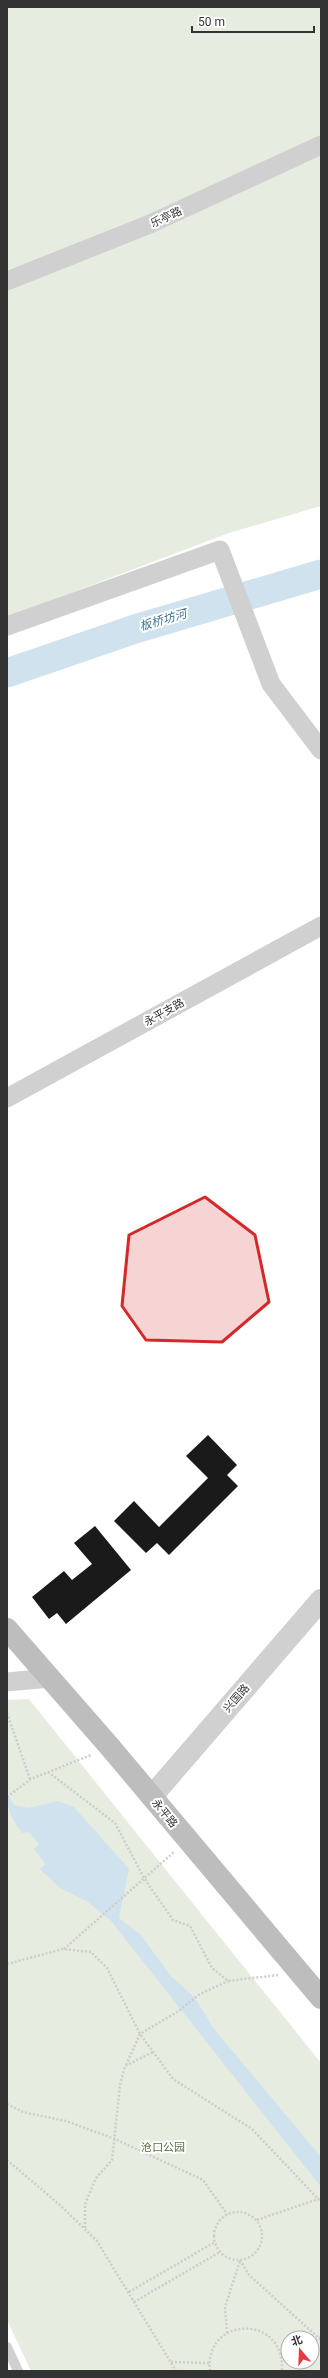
<svg xmlns="http://www.w3.org/2000/svg" width="328" height="2378" font-family="Roboto,'Noto Sans SC',sans-serif">
<style>
.green{fill:#e6ecdf;fill-rule:evenodd}
.water{fill:#cfe2ee}
.lines{fill:none;stroke-linecap:round;stroke-linejoin:round}
.river{stroke:#cfe2ee;stroke-width:29}
.building{fill:#1a1a1a}
.path{stroke:#cdcdcd;stroke-width:2.5;stroke-dasharray:2 2;stroke-linecap:butt}
.service{stroke:#d0d0d0;stroke-width:10}
.minor{stroke:#d0d0d0;stroke-width:19}
.tertiary{stroke:#d0d0d0;stroke-width:22}
.secondary{stroke:#bdbdbd;stroke-width:22}
.marked{fill:#d62828;fill-opacity:0.2;stroke:#d62828;stroke-width:3;stroke-linejoin:round}
.labels{text-anchor:middle;stroke-width:4;stroke-linejoin:round;paint-order:stroke}
.street-label{font-size:11px;fill:#333;stroke:#fff}
.park-label{font-size:11px;fill:#56703f;stroke:#fff}
.water-label{font-size:12px;font-style:italic;fill:#3f7597;stroke:#fff}
</style>
<rect width="100%" height="100%" fill="#fff"/>
<!-- green -->
<path class="green" d="M7 7H321V506L229 533 7 617Z
M29 1699 321 2063V2371H31L7 2320V1700ZM288 2338H312V2362H288Z"/>
<!-- water -->
<path class="water" d="M7 1793 14 1805 29 1808 58 1801 74 1807 129 1869 119 1918 141 1935 170 1975 195 1998 214 2029 321 2157V2187L111 1921 88 1902 60 1888 40 1869 45 1864 34 1849 39 1844 29 1832 22 1833C12 1819 7 1810 7 1793Z"/>
<g class="lines">
<!-- river -->
<path class="river" d="M7 673 135 629 321 574"/>
</g>
<!-- building -->
<path class="building" d="M208 1435 237 1465 227 1475 238 1486 169 1555 157 1543 146 1553 114 1521 134 1501 159 1527 208 1478 186 1456Z
M95 1526 131 1570 66 1624 57 1613 49 1619 32 1597 64 1571 72 1580 92 1564 74 1543Z"/>
<g class="lines">
<!-- path -->
<path class="path" d="M7 1713 30 1779
M48 1772 115 1823 144 1878 173 1920 190 1926 212 1968 228 1981 278 1975
M7 1797 31 1779 91 1755
M7 1804V1807
M64 1949 174 1852
M7 1964 63 1949 91 1952 107 1968 140 2034 173 2079 252 2129 321 2202
M126 2065 140 2034 177 2012 200 1994 228 1981
M7 2104 23 2112 66 2121 115 2139 203 2180 227 2214
M7 2160 60 2205 97 2241 176 2371
M214 2236a24 24 0 1 1 48 0a24 24 0 1 1-48 0Z
M257 2220 321 2198
M85 2228V2204L96 2178 112 2160 120 2085 125 2066 153 2052
M240 2260 249 2275 321 2340
M129 2292 215 2242
M134 2302 220 2252
M227 2333 225 2307 240 2261
M312 2342 321 2337
M283 2359 288 2356
M171 2362 209 2363
M210 2371C203 2317 285 2312 282 2371"/>
<!-- service -->
<path class="service" d="M7 2347 18 2371"/>
<!-- minor -->
<path class="minor" d="M7 281 150 224 321 145
M7 626 220 550 271 684 321 750
M7 1098 321 926
M7 1682 50 1678"/>
<!-- tertiary -->
<path class="tertiary" d="M152 1796 321 1600"/>
<!-- secondary -->
<path class="secondary" d="M7 1629 110 1747 321 1998"/>
</g>
<!-- marked area -->
<path class="marked" d="M205 1197 255 1235 269 1302 222 1342 146 1340 122 1306 129 1235Z"/>
<g class="labels">
<!-- street labels -->
<g class="street-label">
<text transform="translate(166 217) rotate(-25)" y="4">乐亭路</text>
<text transform="translate(164 1012) rotate(-29)" y="4">永平支路</text>
<text transform="translate(236 1698) rotate(-49)" y="4">兴国路</text>
<text transform="translate(165 1813) rotate(51)" y="4">永平路</text>
</g>
<!-- park labels -->
<g class="park-label">
<text x="163" y="2151">沧口公园</text>
</g>
<!-- water labels -->
<g class="water-label">
<text transform="translate(163 620) rotate(-16)" y="4">板桥坊河</text>
</g>
</g>
<!-- border -->
<rect width="328" height="2378" fill="none" stroke="#333333" stroke-width="16"/>
<!-- north arrow -->
<g transform="translate(300 2350) rotate(341)"><circle r="19" fill="#ffffff" stroke="#adadad"/>
<path d="M0-3L7 15L0 10L-7 15Z" fill="#e63946"/>
<text y="-6" font-size="11" font-weight="bold" text-anchor="middle" fill="#333333">北</text>
</g>
<!-- scale -->
<path d="M192 26v6h122v-6" fill="none" stroke="#333333" stroke-width="2"/>
<text x="198" y="26" font-size="12" fill="#333333" stroke="#ffffff" stroke-width="3" paint-order="stroke">50 m</text>
</svg>
